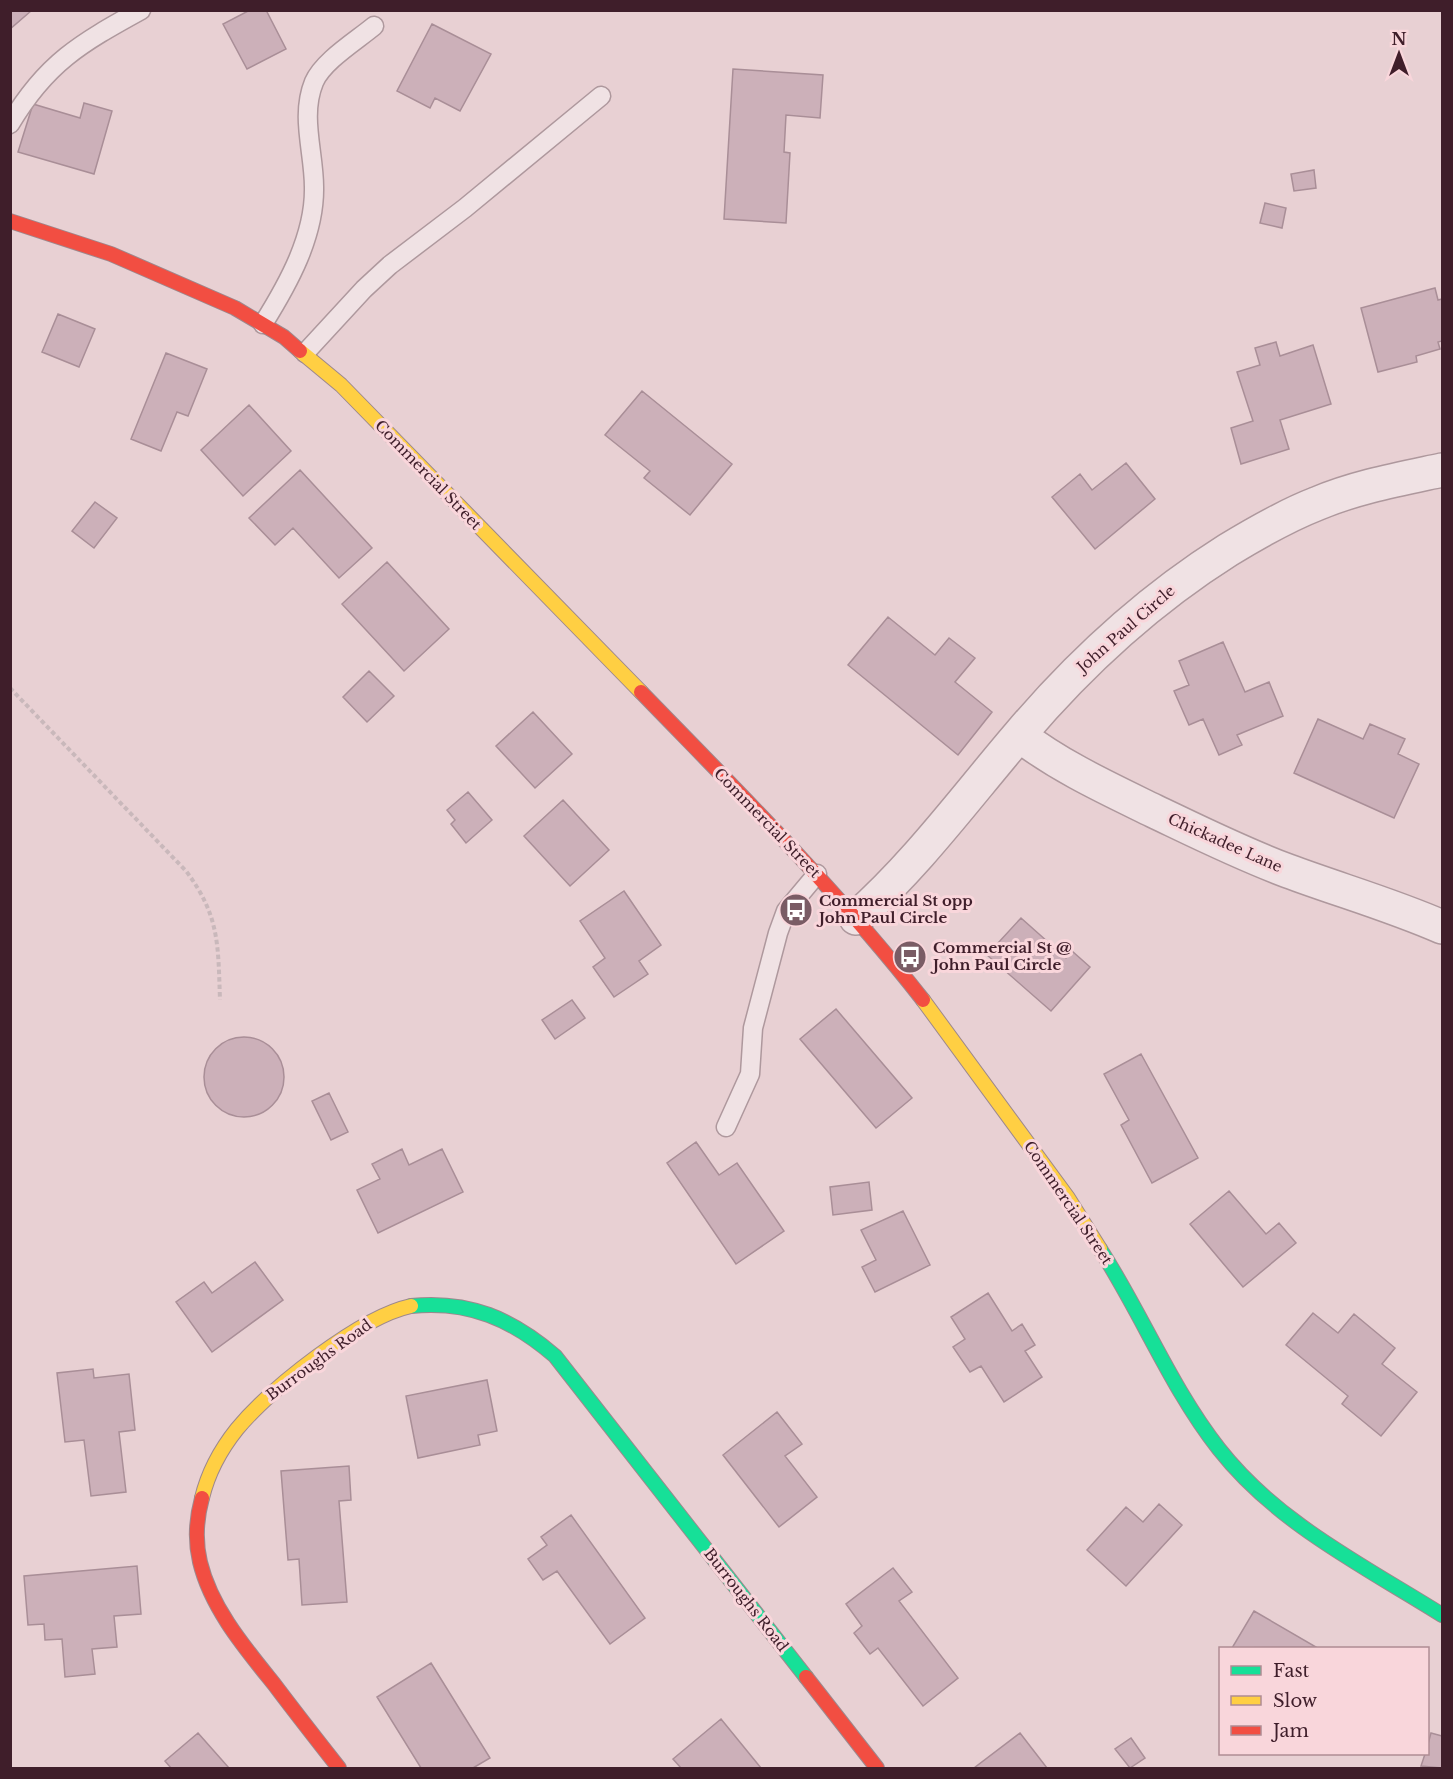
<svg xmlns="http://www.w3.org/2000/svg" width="1453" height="1779" font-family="'Libre Baskerville',serif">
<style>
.building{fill:#ccb0b9;stroke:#a98e97;stroke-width:1.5}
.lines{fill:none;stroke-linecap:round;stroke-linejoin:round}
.lane-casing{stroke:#ae989d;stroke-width:21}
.street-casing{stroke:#ae989d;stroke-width:36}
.fast-casing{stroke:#9d888d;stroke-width:16}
.slow-casing{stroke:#9d888d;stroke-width:16}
.jam-casing{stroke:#9d888d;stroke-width:16}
.path{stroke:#c9b8bb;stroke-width:4;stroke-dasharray:4.5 3;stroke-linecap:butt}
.lane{stroke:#f0e2e4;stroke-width:18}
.street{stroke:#f0e2e4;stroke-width:33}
.fast{stroke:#16e098;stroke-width:14}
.slow{stroke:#ffcf43;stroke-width:14}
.jam{stroke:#f24e42;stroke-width:14}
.labels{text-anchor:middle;stroke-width:6;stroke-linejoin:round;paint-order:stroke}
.street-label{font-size:15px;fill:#3f1e2a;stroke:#f9d6db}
.poi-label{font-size:15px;font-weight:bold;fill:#3f1e2a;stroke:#f9d6db;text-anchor:start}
</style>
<rect width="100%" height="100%" fill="#e8d0d3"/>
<!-- building -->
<path class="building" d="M10 10H31V11L10 29Z
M250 10H266L286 49 247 69 223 24Z
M432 24 491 54 460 111 435 98 430 108 397 91Z
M733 69 823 75 820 118 786 115 784 152 790 153 786 223 724 219Z
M84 103 112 111 94 174 18 152 33 104 80 118Z
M1314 170 1316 188 1294 191 1291 174Z
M1265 203 1286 208 1282 228 1260 223Z
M1435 288 1438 300 1442 299V341L1438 342 1440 349 1416 356 1417 362 1378 372 1361 308Z
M58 314 95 329 79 367 42 352Z
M1276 342 1280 356 1313 345 1331 404 1280 420 1289 449 1241 464 1231 428 1253 421 1237 372 1260 365 1255 348Z
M166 353 207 369 188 416 177 412 161 451 131 439Z
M642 391 732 464 690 515 644 478 650 471 605 435Z
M249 405 291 451 243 496 201 450Z
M1126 463 1155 499 1095 549 1052 497 1080 474 1092 490Z
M300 470 372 548 339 578 293 528 275 545 249 518Z
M95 502 117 518 94 548 72 531Z
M387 562 449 629 404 671 342 604Z
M888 617 935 655 949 638 975 658 955 682 992 712 958 755 848 665Z
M1223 642 1245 692 1269 682 1283 716 1237 735 1242 745 1219 755 1203 719 1189 725 1174 691 1189 685 1179 661Z
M369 671 394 696 367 722 343 697Z
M533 712 572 754 535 788 496 746Z
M1318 719 1363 739 1370 724 1405 739 1398 754 1419 764 1394 818 1294 773Z
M468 792 492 820 466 843 451 824 455 820 447 810Z
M563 800 609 850 570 886 524 836Z
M624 891 661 945 639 961 648 974 614 997 593 967 605 958 580 921Z
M1021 918 1066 958 1072 951 1090 967 1051 1011 987 955Z
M572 1000 585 1018 555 1039 542 1020Z
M836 1009 912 1098 876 1128 800 1039Z
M204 1077a40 40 0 1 1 80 0a40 40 0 1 1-80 0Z
M1141 1054 1198 1158 1152 1183 1121 1125 1129 1120 1104 1074Z
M329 1093 348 1132 331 1140 312 1101Z
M696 1142 719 1175 737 1163 784 1231 736 1264 667 1163Z
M402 1149 409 1165 442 1149 463 1192 378 1233 357 1190 380 1179 372 1164Z
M869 1182 872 1210 833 1215 830 1187Z
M1229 1191 1266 1234 1279 1223 1296 1243 1243 1287 1190 1224Z
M903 1211 930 1265 875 1292 862 1267 876 1260 861 1230Z
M255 1262 283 1300 212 1352 176 1302 204 1282 212 1293Z
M988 1293 1012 1331 1022 1324 1035 1345 1025 1351 1042 1377 1004 1402 981 1366 970 1372 953 1347 965 1339 951 1317Z
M1313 1313 1338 1333 1354 1314 1395 1348 1382 1364 1417 1392 1381 1436 1342 1404 1348 1396 1286 1345Z
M93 1369 94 1378 129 1374 135 1430 119 1432 126 1492 91 1496 84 1440 65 1442 57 1373Z
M487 1380 497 1431 478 1435 480 1445 418 1458 406 1396Z
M777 1412 802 1444 785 1456 817 1497 779 1527 723 1455Z
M349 1466 351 1500 339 1501 347 1602 302 1605 299 1559 288 1560 281 1471Z
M1159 1504 1182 1525 1126 1586 1087 1550 1126 1507 1143 1522Z
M571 1515 645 1618 610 1644 557 1571 543 1580 528 1559 547 1545 541 1537Z
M137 1566 141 1614 114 1616 117 1647 92 1649 95 1674 65 1677 62 1639 45 1640 44 1624 28 1625 24 1576Z
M893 1568 912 1592 899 1601 958 1678 923 1706 878 1648 870 1654 854 1633 862 1626 846 1604Z
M1254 1611 1316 1647 1232 1648Z
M431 1663 490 1758 473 1768H421L377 1697Z
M721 1719 761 1768H681L673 1759Z
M198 1733 229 1768H171L165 1761Z
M1020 1733 1047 1768H974Z
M1431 1733 1442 1736V1734V1768L1421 1766 1425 1754H1428V1744Z
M1131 1738 1145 1758 1130 1768 1115 1749Z"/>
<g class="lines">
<defs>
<path id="lane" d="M10 124C46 63 81 43 141 10
M263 324C288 284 315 236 314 187 314 152 300 116 314 82 323 61 356 41 374 26
M305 353 364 289 390 265 465 208 601 96
M726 1127 750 1074 753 1028 778 933 786 911 817 874"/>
<path id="street" d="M1019 735C1061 767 1107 788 1154 811 1198 832 1242 854 1288 871 1339 890 1392 905 1442 927
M856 918C917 864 966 797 1019 735 1080 663 1147 601 1228 550 1256 533 1285 516 1316 504 1356 487 1400 479 1442 470"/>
<path id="fast" d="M1100 1249C1142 1314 1171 1388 1219 1449 1277 1523 1364 1566 1442 1615
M411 1306C469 1300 512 1319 555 1356L806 1677"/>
<path id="slow" d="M300 351 341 385 641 692
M923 1000 1068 1198 1100 1249
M202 1498C208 1473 221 1449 237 1429 271 1388 360 1317 411 1306"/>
<path id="jam" d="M10 221 111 254 235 308 284 337 300 351
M641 692C738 792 837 890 923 1000
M202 1498C196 1520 195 1541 200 1562 211 1608 245 1648 274 1684 295 1712 317 1740 339 1768
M806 1677 877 1768"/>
</defs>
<!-- lane casing -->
<use href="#lane" class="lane-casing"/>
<!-- street casing -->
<use href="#street" class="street-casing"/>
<!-- fast casing -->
<use href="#fast" class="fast-casing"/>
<!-- slow casing -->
<use href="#slow" class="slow-casing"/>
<!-- jam casing -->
<use href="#jam" class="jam-casing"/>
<!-- path -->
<path class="path" d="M10 688 186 871C220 916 218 946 220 1000"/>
<!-- lane -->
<use href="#lane" class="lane"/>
<!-- street -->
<use href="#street" class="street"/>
<!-- fast -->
<use href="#fast" class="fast"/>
<!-- slow -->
<use href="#slow" class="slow"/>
<!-- jam -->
<use href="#jam" class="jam"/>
</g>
<!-- icons -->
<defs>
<symbol id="bus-disc" viewBox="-11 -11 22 22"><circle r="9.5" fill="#7a5c65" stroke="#f9d6db"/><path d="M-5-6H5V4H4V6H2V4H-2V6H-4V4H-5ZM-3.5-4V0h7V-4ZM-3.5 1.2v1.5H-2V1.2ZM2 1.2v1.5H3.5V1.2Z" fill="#fff"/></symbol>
</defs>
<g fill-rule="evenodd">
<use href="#bus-disc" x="777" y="891" width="38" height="38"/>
<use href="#bus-disc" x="891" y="938" width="38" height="38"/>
</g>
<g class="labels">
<!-- street labels -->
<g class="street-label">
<text transform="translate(428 475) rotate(46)" y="5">Commercial Street</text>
<text transform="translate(1126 629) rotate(-41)" y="5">John Paul Circle</text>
<text transform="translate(767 823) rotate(46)" y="5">Commercial Street</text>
<text transform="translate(1225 843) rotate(24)" y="5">Chickadee Lane</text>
<text transform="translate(1068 1203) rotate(56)" y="5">Commercial Street</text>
<text transform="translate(319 1360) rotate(-36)" y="5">Burroughs Road</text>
<text transform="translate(746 1600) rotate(52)" y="5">Burroughs Road</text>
</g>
<!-- poi labels -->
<g class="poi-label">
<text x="819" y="906">Commercial St opp<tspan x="819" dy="17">John Paul Circle</tspan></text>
<text x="933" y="953">Commercial St @<tspan x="933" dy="17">John Paul Circle</tspan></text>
</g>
</g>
<!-- border -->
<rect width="1453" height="1779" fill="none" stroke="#3f1e2a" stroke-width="24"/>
<!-- legend -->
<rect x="1219" y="1647" width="210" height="108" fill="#f9d6db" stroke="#af8c94" stroke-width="1.5"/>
<rect x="1231" y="1666" width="30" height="9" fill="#16e098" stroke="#af8c94" stroke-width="1.5"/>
<text x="1273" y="1677" font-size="18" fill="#3f1e2a">Fast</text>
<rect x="1231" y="1696" width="30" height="9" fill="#ffcf43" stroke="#af8c94" stroke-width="1.5"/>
<text x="1273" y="1707" font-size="18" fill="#3f1e2a">Slow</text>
<rect x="1231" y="1726" width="30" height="9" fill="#f24e42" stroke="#af8c94" stroke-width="1.5"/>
<text x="1273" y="1737" font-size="18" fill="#3f1e2a">Jam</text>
<!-- north arrow -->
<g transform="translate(1399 54)" stroke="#f9d6db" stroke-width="4.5" paint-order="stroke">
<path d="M0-4.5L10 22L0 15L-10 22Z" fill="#3f1e2a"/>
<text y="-9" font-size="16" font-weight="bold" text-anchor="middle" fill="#3f1e2a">N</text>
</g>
</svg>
